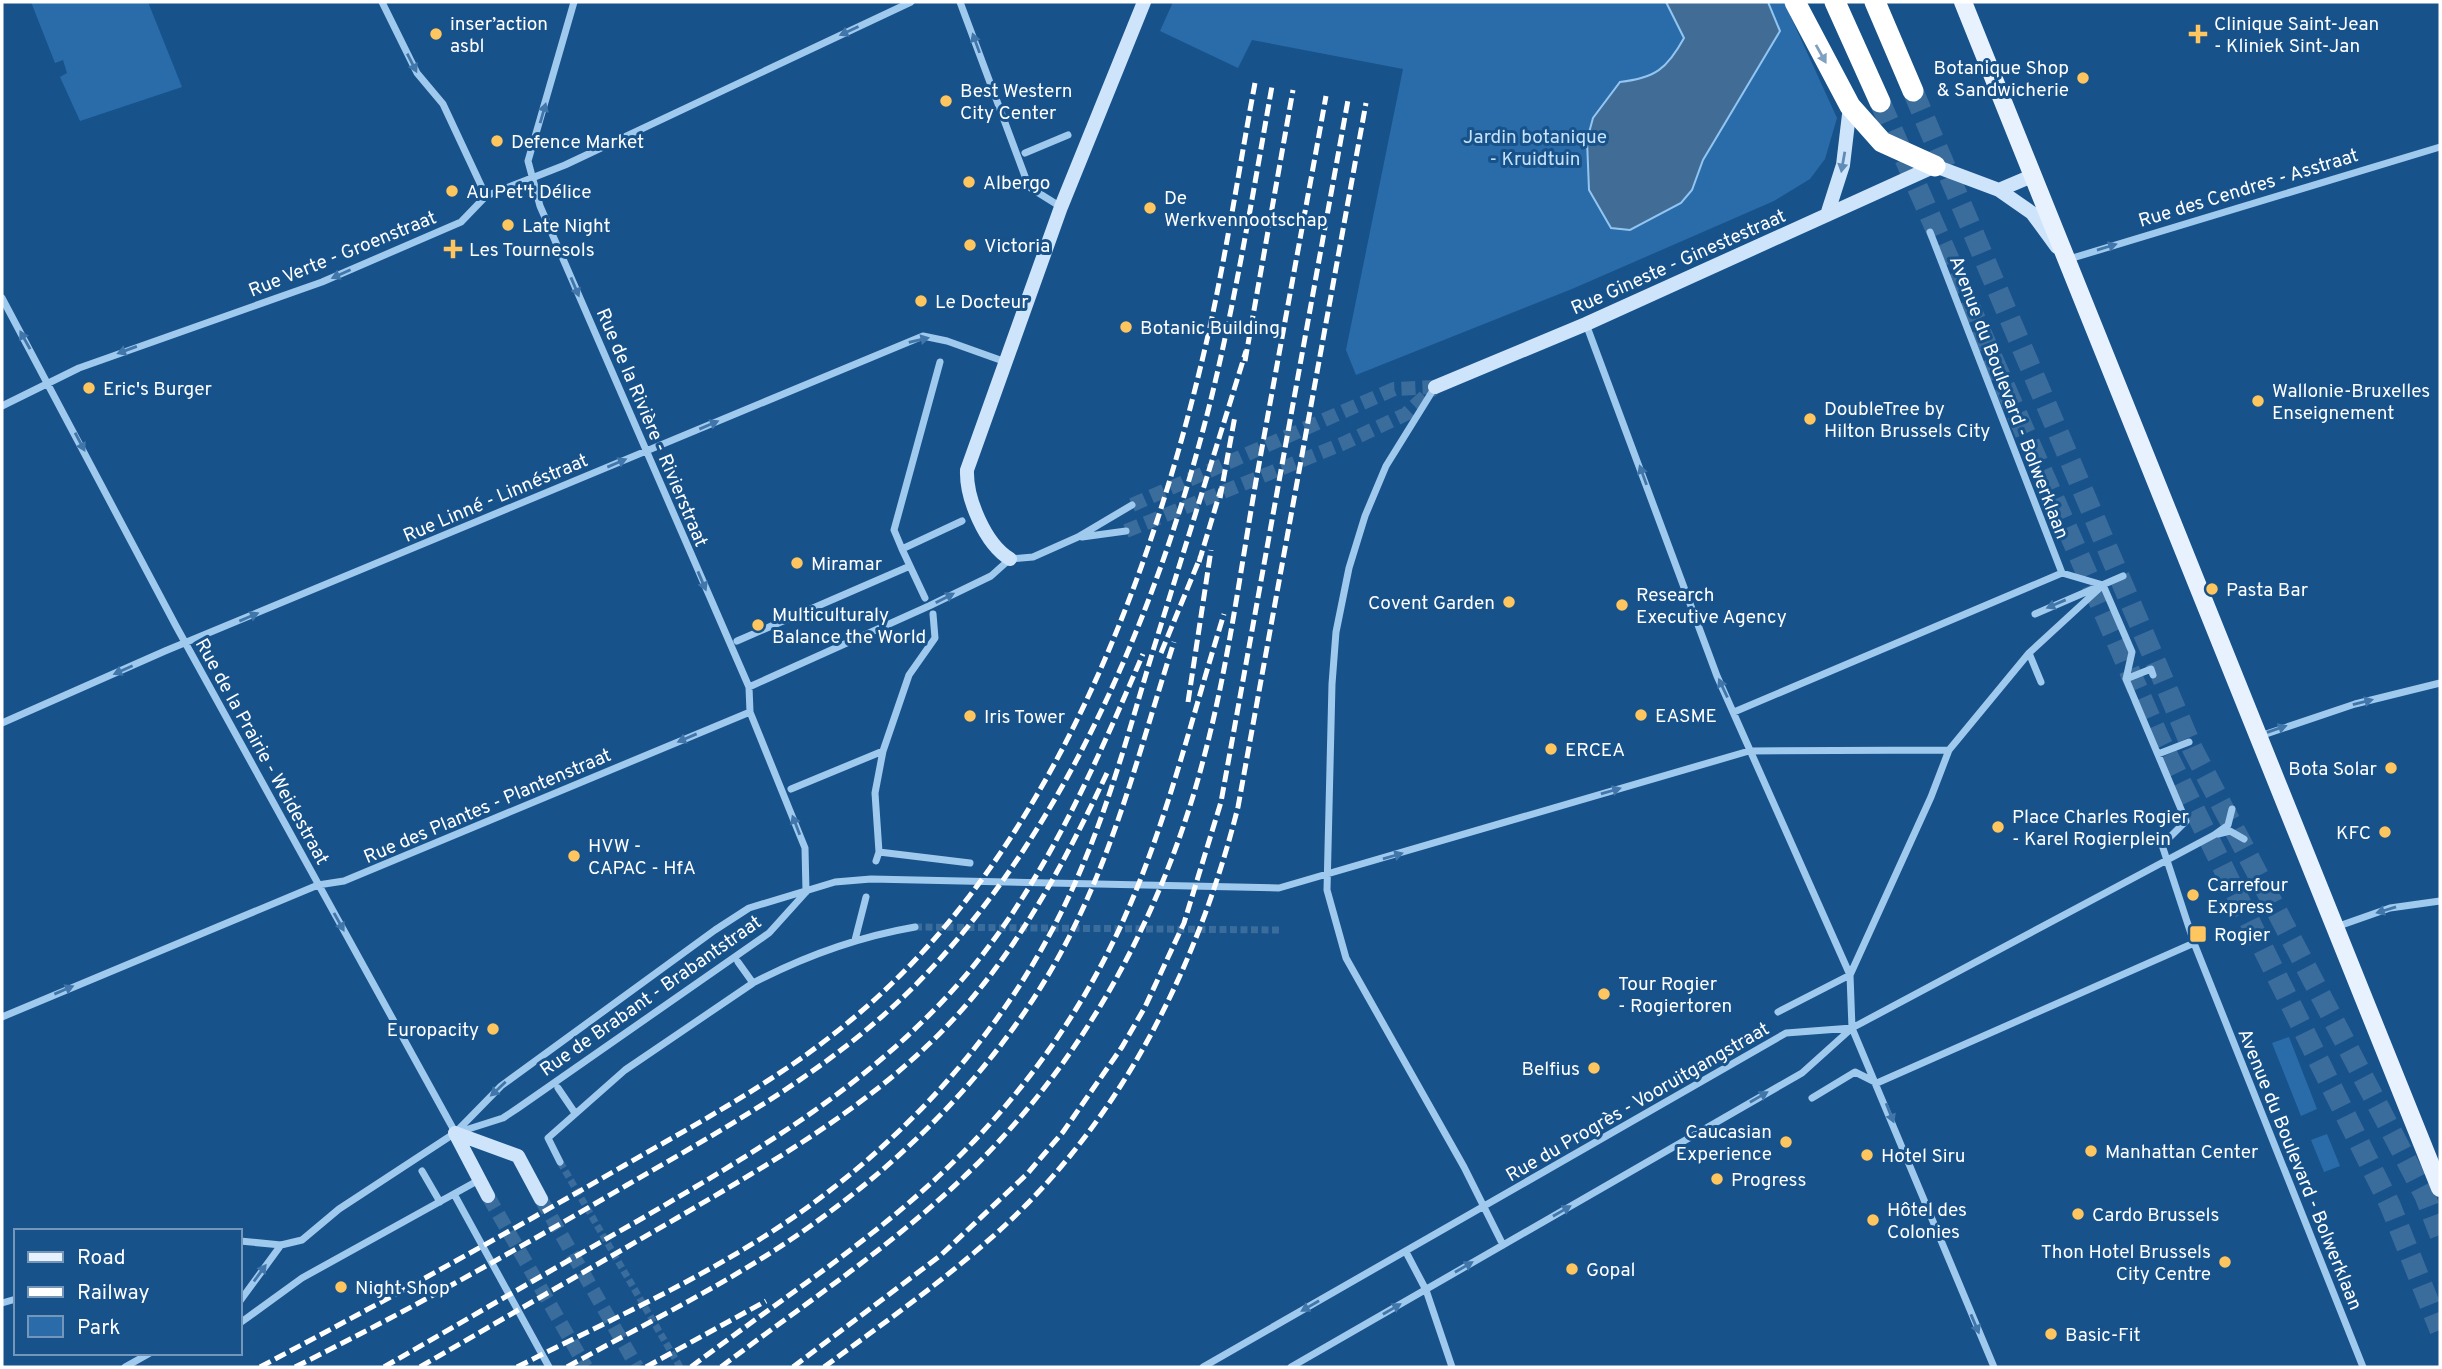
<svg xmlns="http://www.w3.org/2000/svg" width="2442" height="1369" font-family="Overpass,sans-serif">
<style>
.green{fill:#296ca9}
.water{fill:#416c95;stroke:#93c5f1;stroke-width:2}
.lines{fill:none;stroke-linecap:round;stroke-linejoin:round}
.street-tunnel{stroke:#3a6c9c;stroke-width:7;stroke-dasharray:7 3.5;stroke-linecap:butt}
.secondary-tunnel{stroke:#3a6c9c;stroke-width:14;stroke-dasharray:14 7;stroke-linecap:butt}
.highway-tunnel{stroke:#3a6c9c;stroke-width:21;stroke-dasharray:21 10;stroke-linecap:butt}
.street{stroke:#a0c9ee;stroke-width:7}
.secondary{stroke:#cee4fa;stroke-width:14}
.primary{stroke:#e8f2ff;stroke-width:18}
.highway{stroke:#fff;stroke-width:21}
.rail{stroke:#fff;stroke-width:5;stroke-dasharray:12 5;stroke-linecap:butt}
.oneway{fill:#4076a9}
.oneway2{fill:#7fa0bf}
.oneway3{fill:#608cb7}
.poi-dot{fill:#ffc55e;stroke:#17528b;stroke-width:2.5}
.labels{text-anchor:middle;stroke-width:6;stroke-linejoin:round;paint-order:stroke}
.poi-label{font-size:19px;fill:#fff;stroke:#17528b;text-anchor:start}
.park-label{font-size:19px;fill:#c6e2fa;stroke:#17528b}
.street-label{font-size:19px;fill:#fff;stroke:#17528b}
</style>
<rect width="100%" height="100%" fill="#17528b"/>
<!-- green -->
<path class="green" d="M31 2H148L182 87 80 121 60 77 67 73 63 60 55 63Z
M1173 2H1784L1837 118 1825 159 1810 179 1774 201 1572 289 1356 375 1346 350 1403 69 1252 40 1238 68 1160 31Z
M2289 1037 2317 1109 2301 1116 2272 1043Z
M2327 1134 2340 1166 2324 1172 2311 1140Z"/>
<!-- water -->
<path class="water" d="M1666 2H1768L1780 31 1703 160 1692 190 1681 203 1630 230 1611 228 1589 190 1587 140 1593 118 1620 82C1655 78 1667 69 1684 38Z"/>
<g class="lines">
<!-- street-tunnel -->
<path class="street-tunnel" d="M915 927 1279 930
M560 1162 680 1367"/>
<!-- secondary-tunnel -->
<path class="secondary-tunnel" d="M1132 505 1394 389 1435 387
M1126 531 1342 444 1406 414 1435 387
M488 1196 586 1367
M541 1199 637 1367"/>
<!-- highway-tunnel -->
<path class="highway-tunnel" d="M1913 91 2193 750 2425 1196 2440 1235
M1880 102 2159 738 2390 1205 2440 1330"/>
<!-- street -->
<path class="street" d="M382 2 417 73 443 104 486 196
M574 2 528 161 540 206 749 687 750 712 805 848 806 892
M960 2 1029 187 1061 207
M1025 153 1068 135
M1930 232 2062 573
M2066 260 2440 147
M2 298 176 626 455 1132
M1586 324 1717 676 1850 975 1852 1028 1994 1367
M1435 387 1386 466 1365 516 1349 568 1336 632 1332 684 1327 890 1346 958 1464 1167 1503 1245
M2 406 79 368 322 282 461 222 486 196 565 165 911 2
M1082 537 1126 531
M902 549 894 530 940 362
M925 598 902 549 962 521
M2035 614 2123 576
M737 641 910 566
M2029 653 2041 682
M2126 679 2151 669 2153 675
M749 687 929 606 991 576 1010 559 1033 557 1078 537 1132 505
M1734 712 2062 573 2103 585 2132 652 2126 679 2186 821 2162 845 2194 943 2363 1367
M2 723 165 651 923 336 947 341 1003 361
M2260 736 2355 704 2440 683
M2158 754 2189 742
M791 789 883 751
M2218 834 2230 831 2244 839
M879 852 970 863
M876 861 879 852 875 793 883 751 909 675 935 638 933 614
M2336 927 2390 908 2440 901
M855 940 866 897
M738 962 753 983C805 956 857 937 915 927
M1778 1012 1850 975 1931 797 1949 750 2029 653 2103 585
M2 1017 318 885 344 881 750 712
M558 1088 575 1113
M1812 1098 1855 1072 1877 1083 2194 943
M459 1132 503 1118 518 1108 769 933 806 892
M560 1162 548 1138 625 1070 753 983
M422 1171 440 1202
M454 1194 549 1367
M240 1241 281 1245 302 1240 339 1209 455 1133 501 1086 715 930 749 908 835 882 871 879 1279 888 1749 751 1949 750
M1406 1252 1426 1290 1452 1367
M240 1301 281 1245
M2 1303 16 1299
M240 1323 302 1278 479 1180
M125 1367 150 1353
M1203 1367 1786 1033 1852 1028
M1291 1367 1802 1073 1852 1028 2214 835 2228 825 2232 809"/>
<!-- secondary -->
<path class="secondary" d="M1999 190 2032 176
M1827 215 1843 165 1850 106
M1435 387 1586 324 1935 166 1999 190 2032 213 2057 247
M1010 559C985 544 966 498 967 470L1061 207 1144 2
M455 1133 518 1156 541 1199
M455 1133 488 1196"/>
<!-- primary -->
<path class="primary" d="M1963 2 2440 1188"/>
<!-- highway -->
<path class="highway" d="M1795 2 1850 106 1882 142 1935 166
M1835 2 1880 102
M1875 2 1913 91"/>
<!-- rail -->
<path class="rail" d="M1245 361 1293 90
M1220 498 1235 416
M1199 562 1221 489
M1161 653 1202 553
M1188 702 1211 550
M260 1367C383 1302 504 1235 625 1165 703 1120 782 1078 851 1020 1052 855 1156 569 1211 322 1228 243 1240 163 1255 83
M295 1367C408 1311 518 1249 627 1185 734 1123 843 1063 928 972 1076 816 1169 581 1217 374 1239 279 1255 182 1272 86
M384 1367C469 1318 555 1268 641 1219 757 1151 870 1085 960 982 1043 887 1094 768 1143 654
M420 1367C506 1317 591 1268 677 1218 764 1167 855 1115 929 1044 1010 967 1061 870 1108 771
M517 1367C612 1319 713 1274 801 1212 926 1123 1026 1004 1084 862 1112 795 1131 724 1152 654 1183 553 1215 452 1246 351
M567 1367C648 1322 733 1281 809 1227 921 1148 1018 1045 1077 921 1120 832 1144 735 1174 642
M646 1367 766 1301
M691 1367C774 1304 866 1245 942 1173 1018 1101 1080 1016 1123 921 1167 823 1192 716 1224 614
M721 1367C816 1295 920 1228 1001 1139 1099 1033 1168 897 1204 757 1228 667 1240 573 1256 481 1279 353 1303 224 1326 96
M793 1367 941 1255 1027 1174 1063 1132 1122 1047 1145 1007 1184 923 1221 802 1348 100
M824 1367C884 1323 945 1280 1000 1230 1122 1119 1198 966 1238 807L1366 103"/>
</g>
<!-- one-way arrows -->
<defs><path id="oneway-solid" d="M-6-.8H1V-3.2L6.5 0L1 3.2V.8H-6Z" transform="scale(1.75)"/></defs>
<g class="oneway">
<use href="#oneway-solid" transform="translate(849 31) rotate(155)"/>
<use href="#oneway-solid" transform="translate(976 43) rotate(-110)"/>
<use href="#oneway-solid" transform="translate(412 63) rotate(63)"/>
<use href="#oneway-solid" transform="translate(543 113) rotate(-74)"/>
<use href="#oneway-solid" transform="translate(2107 247) rotate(-17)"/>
<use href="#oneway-solid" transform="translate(341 274) rotate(156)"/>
<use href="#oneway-solid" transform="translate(575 287) rotate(67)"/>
<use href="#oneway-solid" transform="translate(25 340) rotate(-119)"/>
<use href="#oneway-solid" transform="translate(919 340) rotate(-13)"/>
<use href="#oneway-solid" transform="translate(127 350) rotate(160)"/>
<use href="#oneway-solid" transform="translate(709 425) rotate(-23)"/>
<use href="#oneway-solid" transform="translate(80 442) rotate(62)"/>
<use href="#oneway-solid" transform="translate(617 463) rotate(-23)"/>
<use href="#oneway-solid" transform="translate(1643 475) rotate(-110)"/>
<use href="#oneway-solid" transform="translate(702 581) rotate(67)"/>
<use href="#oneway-solid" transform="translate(945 598) rotate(-27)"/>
<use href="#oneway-solid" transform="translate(2056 604) rotate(157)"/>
<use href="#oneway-solid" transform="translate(249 617) rotate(-23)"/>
<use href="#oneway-solid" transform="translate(123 670) rotate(156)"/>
<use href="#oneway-solid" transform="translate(1723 688) rotate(-115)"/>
<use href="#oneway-solid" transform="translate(2363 702) rotate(-14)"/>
<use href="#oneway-solid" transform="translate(2277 729) rotate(-19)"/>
<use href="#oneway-solid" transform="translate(687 738) rotate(157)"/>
<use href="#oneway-solid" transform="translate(1611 791) rotate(-16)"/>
<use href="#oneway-solid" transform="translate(796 825) rotate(-111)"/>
<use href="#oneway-solid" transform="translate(1393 856) rotate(-16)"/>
<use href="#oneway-solid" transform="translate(2386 910) rotate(163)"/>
<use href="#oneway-solid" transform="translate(339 922) rotate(61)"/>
<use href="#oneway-solid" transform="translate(64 990) rotate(-23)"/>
<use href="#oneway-solid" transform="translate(498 1089) rotate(137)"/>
<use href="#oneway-solid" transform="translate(1759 1097) rotate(-30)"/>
<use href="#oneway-solid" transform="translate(1890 1113) rotate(68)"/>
<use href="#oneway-solid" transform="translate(1562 1211) rotate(-30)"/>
<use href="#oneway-solid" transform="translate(1464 1267) rotate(-30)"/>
<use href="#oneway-solid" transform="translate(260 1273) rotate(-54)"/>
<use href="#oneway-solid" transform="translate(1310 1306) rotate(150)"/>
<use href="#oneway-solid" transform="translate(1392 1309) rotate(-30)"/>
<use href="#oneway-solid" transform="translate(1975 1324) rotate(67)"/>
</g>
<use class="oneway2" href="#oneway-solid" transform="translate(1821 54) rotate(61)"/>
<use class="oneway3" href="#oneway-solid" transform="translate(1843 162) rotate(100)"/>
<!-- markers -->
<g class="poi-dot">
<circle cx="436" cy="34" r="7"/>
<path d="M2194.5 23.5h7v7h7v7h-7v7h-7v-7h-7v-7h7z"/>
<circle cx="2083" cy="78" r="7"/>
<circle cx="946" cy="101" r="7"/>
<circle cx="497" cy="141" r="7"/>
<circle cx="969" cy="182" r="7"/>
<circle cx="452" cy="191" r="7"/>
<circle cx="1150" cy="208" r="7"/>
<circle cx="508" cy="225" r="7"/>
<circle cx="970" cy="245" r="7"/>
<path d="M449.5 238.5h7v7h7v7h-7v7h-7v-7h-7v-7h7z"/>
<circle cx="921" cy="301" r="7"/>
<circle cx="1126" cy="327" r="7"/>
<circle cx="89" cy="388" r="7"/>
<circle cx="2258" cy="401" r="7"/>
<circle cx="1810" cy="419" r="7"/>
<circle cx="797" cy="563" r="7"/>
<circle cx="2212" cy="589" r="7"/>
<circle cx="1509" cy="602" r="7"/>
<circle cx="1622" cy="605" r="7"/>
<circle cx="758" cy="625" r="7"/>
<circle cx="1641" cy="715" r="7"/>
<circle cx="970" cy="716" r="7"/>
<circle cx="1551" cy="749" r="7"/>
<circle cx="2391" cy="768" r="7"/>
<circle cx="1998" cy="827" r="7"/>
<circle cx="2385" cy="832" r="7"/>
<circle cx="574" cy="856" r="7"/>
<circle cx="2193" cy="895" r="7"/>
<rect x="2189" y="925" width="18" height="18" rx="3.5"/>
<circle cx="1604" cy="994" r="7"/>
<circle cx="493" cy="1029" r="7"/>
<circle cx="1594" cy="1068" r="7"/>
<circle cx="1786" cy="1142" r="7"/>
<circle cx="2091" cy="1151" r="7"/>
<circle cx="1867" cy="1155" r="7"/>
<circle cx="1717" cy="1179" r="7"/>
<circle cx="2078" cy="1214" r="7"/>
<circle cx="1873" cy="1220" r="7"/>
<circle cx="2225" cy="1262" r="7"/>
<circle cx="1572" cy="1269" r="7"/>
<circle cx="341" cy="1287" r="7"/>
<circle cx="2051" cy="1334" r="7"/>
</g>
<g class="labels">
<!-- poi labels -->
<g class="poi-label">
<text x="450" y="30">inser’action<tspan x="450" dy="22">asbl</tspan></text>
<text x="2214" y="30">Clinique Saint-Jean<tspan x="2214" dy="22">- Kliniek Sint-Jan</tspan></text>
<text x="2069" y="74" text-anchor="end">Botanique Shop<tspan x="2069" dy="22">&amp; Sandwicherie</tspan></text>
<text x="960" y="97">Best Western<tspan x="960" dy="22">City Center</tspan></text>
<text x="511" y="148">Defence Market</text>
<text x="983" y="189">Albergo</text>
<text x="466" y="198">Au Pet't Délice</text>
<text x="1164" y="204">De<tspan x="1164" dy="22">Werkvennootschap</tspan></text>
<text x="522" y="232">Late Night</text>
<text x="984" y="252">Victoria</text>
<text x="469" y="256">Les Tournesols</text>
<text x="935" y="308">Le Docteur</text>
<text x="1140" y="334">Botanic Building</text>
<text x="103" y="395">Eric's Burger</text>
<text x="2272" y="397">Wallonie-Bruxelles<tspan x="2272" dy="22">Enseignement</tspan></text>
<text x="1824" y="415">DoubleTree by<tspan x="1824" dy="22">Hilton Brussels City</tspan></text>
<text x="811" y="570">Miramar</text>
<text x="2226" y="596">Pasta Bar</text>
<text x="1636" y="601">Research<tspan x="1636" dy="22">Executive Agency</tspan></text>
<text x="1495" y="609" text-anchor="end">Covent Garden</text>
<text x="772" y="621">Multiculturaly<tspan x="772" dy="22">Balance the World</tspan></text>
<text x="1655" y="722">EASME</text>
<text x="984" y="723">Iris Tower</text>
<text x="1565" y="756">ERCEA</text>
<text x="2377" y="775" text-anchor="end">Bota Solar</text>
<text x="2012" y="823">Place Charles Rogier<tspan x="2012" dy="22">- Karel Rogierplein</tspan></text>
<text x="2371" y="839" text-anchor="end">KFC</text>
<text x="588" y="852">HVW -<tspan x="588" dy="22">CAPAC - HfA</tspan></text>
<text x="2207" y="891">Carrefour<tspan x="2207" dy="22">Express</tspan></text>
<text x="2214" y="941">Rogier</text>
<text x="1618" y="990">Tour Rogier<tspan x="1618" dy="22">- Rogiertoren</tspan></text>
<text x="479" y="1036" text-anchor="end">Europacity</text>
<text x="1580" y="1075" text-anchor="end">Belfius</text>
<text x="1772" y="1138" text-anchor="end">Caucasian<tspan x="1772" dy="22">Experience</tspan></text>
<text x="2105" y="1158">Manhattan Center</text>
<text x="1881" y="1162">Hotel Siru</text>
<text x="1731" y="1186">Progress</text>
<text x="1887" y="1216">Hôtel des<tspan x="1887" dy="22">Colonies</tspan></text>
<text x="2092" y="1221">Cardo Brussels</text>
<text x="2211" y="1258" text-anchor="end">Thon Hotel Brussels<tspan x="2211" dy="22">City Centre</tspan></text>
<text x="1586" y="1276">Gopal</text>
<text x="355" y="1294">Night Shop</text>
<text x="2065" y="1341">Basic-Fit</text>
</g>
<!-- park labels -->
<g class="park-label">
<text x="1535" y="143">Jardin botanique<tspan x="1535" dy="22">- Kruidtuin</tspan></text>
</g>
<!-- street labels -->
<g class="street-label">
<text transform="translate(2248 187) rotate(-17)" y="7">Rue des Cendres - Asstraat</text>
<text transform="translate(342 253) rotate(-22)" y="7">Rue Verte - Groenstraat</text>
<text transform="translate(1678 261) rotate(-24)" y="7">Rue Gineste - Ginestestraat</text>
<text transform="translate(2010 397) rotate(69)" y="7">Avenue du Boulevard - Bolwerklaan</text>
<text transform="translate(653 427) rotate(67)" y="7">Rue de la Rivière - Rivierstraat</text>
<text transform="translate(495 497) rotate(-23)" y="7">Rue Linné - Linnéstraat</text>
<text transform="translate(263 751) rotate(61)" y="7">Rue de la Prairie - Weidestraat</text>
<text transform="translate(487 805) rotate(-23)" y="7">Rue des Plantes - Plantenstraat</text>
<text transform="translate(650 995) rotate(-35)" y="7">Rue de Brabant - Brabantstraat</text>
<text transform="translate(1637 1101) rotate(-30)" y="7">Rue du Progrès - Vooruitgangstraat</text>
<text transform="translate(2301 1169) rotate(68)" y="7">Avenue du Boulevard - Bolwerklaan</text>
</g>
</g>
<!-- border -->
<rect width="2442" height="1369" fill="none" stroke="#ffffff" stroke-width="7"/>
<!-- legend -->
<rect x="14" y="1229" width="228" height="126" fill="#17528b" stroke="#7497b9" stroke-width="2"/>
<rect x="28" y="1252" width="35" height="10" fill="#e8f2ff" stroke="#7497b9" stroke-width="2"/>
<text x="77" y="1264" font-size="21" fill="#ffffff">Road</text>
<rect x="28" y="1287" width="35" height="10" fill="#ffffff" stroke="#7497b9" stroke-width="2"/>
<text x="77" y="1299" font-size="21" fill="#ffffff">Railway</text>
<rect x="28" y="1316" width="35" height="21" fill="#296ca9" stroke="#7497b9" stroke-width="2"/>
<text x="77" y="1334" font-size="21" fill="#ffffff">Park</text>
</svg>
